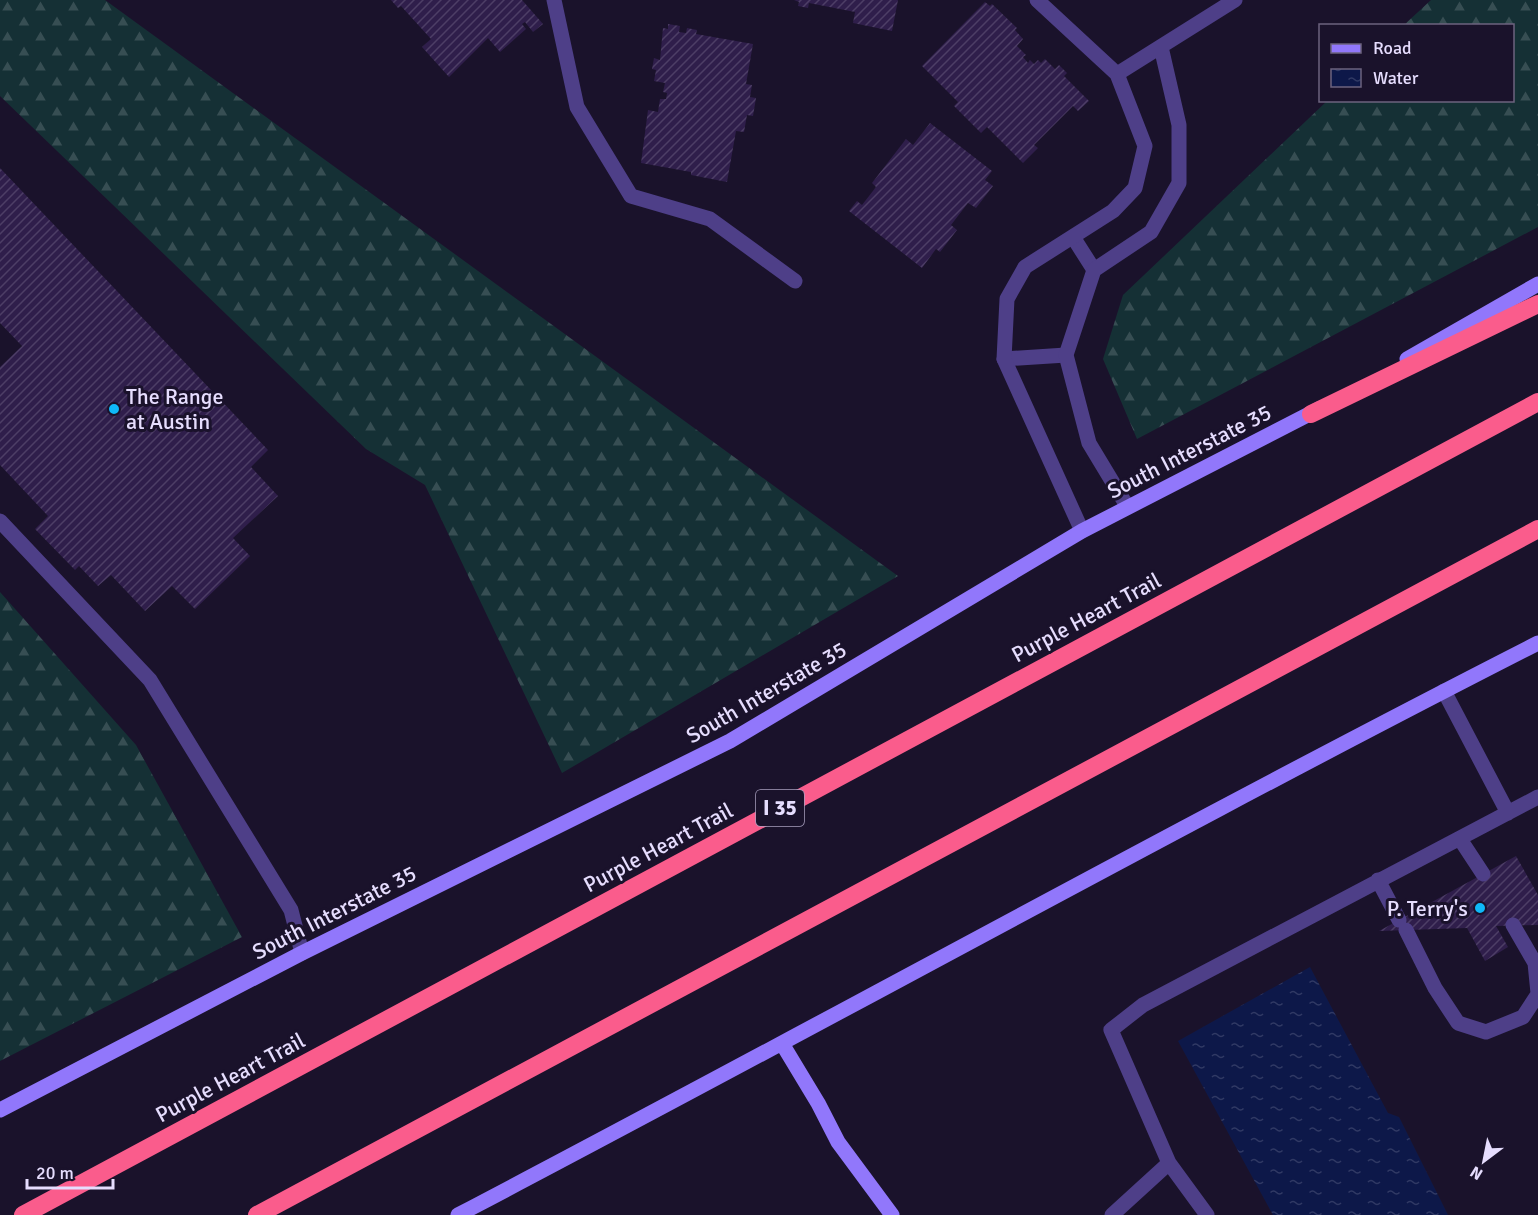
<svg xmlns="http://www.w3.org/2000/svg" width="1538" height="1215" font-family="Signika,sans-serif">
<style>
.forest{fill:url(#forest-firs)}
.water{fill:url(#water-ripples)}
.building{fill:url(#building-hatch)}
.lines{fill:none;stroke-linecap:round;stroke-linejoin:round}
.lane{stroke:#4e3f88;stroke-width:15}
.street{stroke:#4e3f88;stroke-width:15}
.secondary{stroke:#9177fb;stroke-width:15}
.highway{stroke:#fa5c8c;stroke-width:18}
.poi-dot{fill:#0fb8f8;stroke:#1a122b;stroke-width:2}
.labels{text-anchor:middle;stroke-width:6;stroke-linejoin:round;paint-order:stroke}
.shield{fill:#1a122b;stroke:#a9a0bf;stroke-width:1.5}
.shield-label{font-size:21px;font-weight:bold;fill:#e6ddfe}
.poi-label{font-size:22px;fill:#e6ddfe;stroke:#1a122b;text-anchor:start}
.street-label{font-size:22px;fill:#e6ddfe;stroke:#1a122b}
</style>
<defs>
<pattern id="forest-firs" width="22" height="20" patternUnits="userSpaceOnUse" patternTransform="scale(1.5)"><rect width="22" height="20" fill="#153035"/><path d="M5 1l3.5 6h-7zM16 11l3.5 6h-7z" fill="#374e53"/></pattern>
<pattern id="water-ripples" width="26" height="14" patternUnits="userSpaceOnUse" patternTransform="scale(1.5)"><rect width="26" height="14" fill="#0d1849"/><path d="M2 4q2-2 4 0t4 0M15 11q2-2 4 0t4 0" fill="none" stroke="#303964"/></pattern>
<pattern id="building-hatch" width="6" height="6" patternUnits="userSpaceOnUse" patternTransform="scale(1.5)"><rect width="6" height="6" fill="#2f1e4b"/><path d="M-1 1l2-2M0 6l6-6M5 7l2-2" fill="none" stroke="#4d3e66"/></pattern>
</defs>
<rect width="100%" height="100%" fill="#1a122b"/>
<!-- forest -->
<path class="forest" d="M0 0H105L898 576 562 773 425 485 366 449 0 96Z
M1431 0H1538V227L1137 439 1103 359 1123 295 1327 101 1512 100V26L1404 25Z
M0 592 136 745 242 937 0 1061Z"/>
<!-- water -->
<path class="water" d="M1310 967 1388 1113 1399 1117 1448 1215H1273L1178 1041Z"/>
<!-- building -->
<path class="building" d="M391 0H522L543 24 533 32 525 22 522 24 526 29 500 52 488 38 449 77 422 47 431 39 401 6 398 8Z
M794 0H898L892 31 853 23 855 12 809 3 808 8 798 6 799 2Z
M985 2 990 6 992 4 1017 28 1015 30 1023 39 1017 46 1026 55 1023 57 1028 63 1030 60 1034 64 1038 60 1041 63 1045 59 1055 69 1059 65 1067 73 1064 76 1089 101 1078 111 1073 106 1034 145 1038 148 1023 163 987 127 981 133 954 106 958 102 922 66Z
M668 24 680 26 679 32 686 33 687 28 697 30 696 34 753 44 746 84 752 85 750 97 756 98 753 116 747 115 744 132 736 131 727 182 691 175V172L641 163 648 110 658 112 660 99H666L667 93 663 92 665 83 654 81 656 70 652 69 654 58 660 60 663 28 668 29Z
M930 123 992 171 985 180 993 186 976 208 968 203 951 225 957 230 940 252 936 249 922 268 849 211 857 201 862 205 876 187 872 183 906 139 913 145Z
M0 168 268 450 251 467 278 496 233 538 250 556 195 609 172 586 145 611 111 575 98 586 79 566 75 570 35 529 48 516 0 465V367L22 346 0 323Z
M1516 856 1538 895V925L1496 926 1508 947 1485 961 1467 928 1379 931Z"/>
<g class="lines">
<!-- lane -->
<path class="lane" d="M1073 237 1094 270
M1004 359 1066 355
M0 521 150 680 291 910 302 953
M1444 691 1508 813
M1460 839 1483 874
M1378 880 1399 920
M1513 925 1535 963 1538 993
M1406 930 1435 988 1458 1023 1486 1032 1523 1017 1538 994
M1169 1163 1207 1215
M1112 1215 1169 1163 1111 1030 1143 1005 1538 797"/>
<!-- street -->
<path class="street" d="M554 0 577 107 631 196 710 219 795 281
M1037 0 1117 74 1145 146 1135 188 1113 211 1025 267 1007 299 1004 359 1082 531
M1117 74 1235 0
M1127 506 1089 443 1066 355 1094 270 1151 232 1179 183V125L1161 47"/>
<!-- secondary -->
<path class="secondary" d="M1407 359 1538 284
M783 1045 818 1103 838 1142 892 1215
M0 1110 302 953 730 741 1082 531 1321 408
M458 1215C819 1026 1175 828 1538 643"/>
<!-- highway -->
<path class="highway" d="M1311 414 1538 304
M23 1215 1538 402
M257 1215 1538 529"/>
</g>
<!-- markers -->
<g class="poi-dot">
<circle cx="114" cy="409" r="6"/>
<circle cx="1480" cy="908" r="6"/>
</g>
<g class="labels">
<!-- shield labels -->
<rect class="shield" x="756" y="790" width="48" height="36" rx="4.5"/>
<g class="shield-label">
<text x="780" y="815">I 35</text>
</g>
<!-- poi labels -->
<g class="poi-label">
<text x="126" y="404">The Range<tspan x="126" dy="25">at Austin</tspan></text>
<text x="1468" y="916" text-anchor="end">P. Terry's</text>
</g>
<!-- street labels -->
<g class="street-label">
<text transform="translate(1189 451) rotate(-27)" y="8">South Interstate 35</text>
<text transform="translate(1086 617) rotate(-28)" y="8">Purple Heart Trail</text>
<text transform="translate(766 692) rotate(-30)" y="8">South Interstate 35</text>
<text transform="translate(658 847) rotate(-28)" y="8">Purple Heart Trail</text>
<text transform="translate(334 912) rotate(-27)" y="8">South Interstate 35</text>
<text transform="translate(230 1077) rotate(-28)" y="8">Purple Heart Trail</text>
</g>
</g>
<!-- legend -->
<rect x="1319" y="24" width="195" height="78" fill="#1a122b" stroke="#6c637f" stroke-width="1.5"/>
<rect x="1331" y="44" width="30" height="9" fill="#9177fb" stroke="#6c637f" stroke-width="1.5"/>
<text x="1373" y="54" font-size="18" fill="#e6ddfe">Road</text>
<rect x="1331" y="69" width="30" height="18" fill="url(#water-ripples)" stroke="#6c637f" stroke-width="1.5"/>
<text x="1373" y="84" font-size="18" fill="#e6ddfe">Water</text>
<!-- north arrow -->
<g transform="translate(1484 1161) rotate(212)" stroke="#1a122b" stroke-width="4.5" paint-order="stroke">
<path d="M0-4.5L10 22L0 15L-10 22Z" fill="#e6ddfe"/>
<text y="-9" font-size="16" font-weight="bold" text-anchor="middle" fill="#e6ddfe">N</text>
</g>
<!-- scale -->
<path d="M27 1179v9h86v-9" fill="none" stroke="#e6ddfe" stroke-width="3"/>
<text x="36" y="1179" font-size="18" fill="#e6ddfe" stroke="#1a122b" stroke-width="4.5" paint-order="stroke">20 m</text>
</svg>
